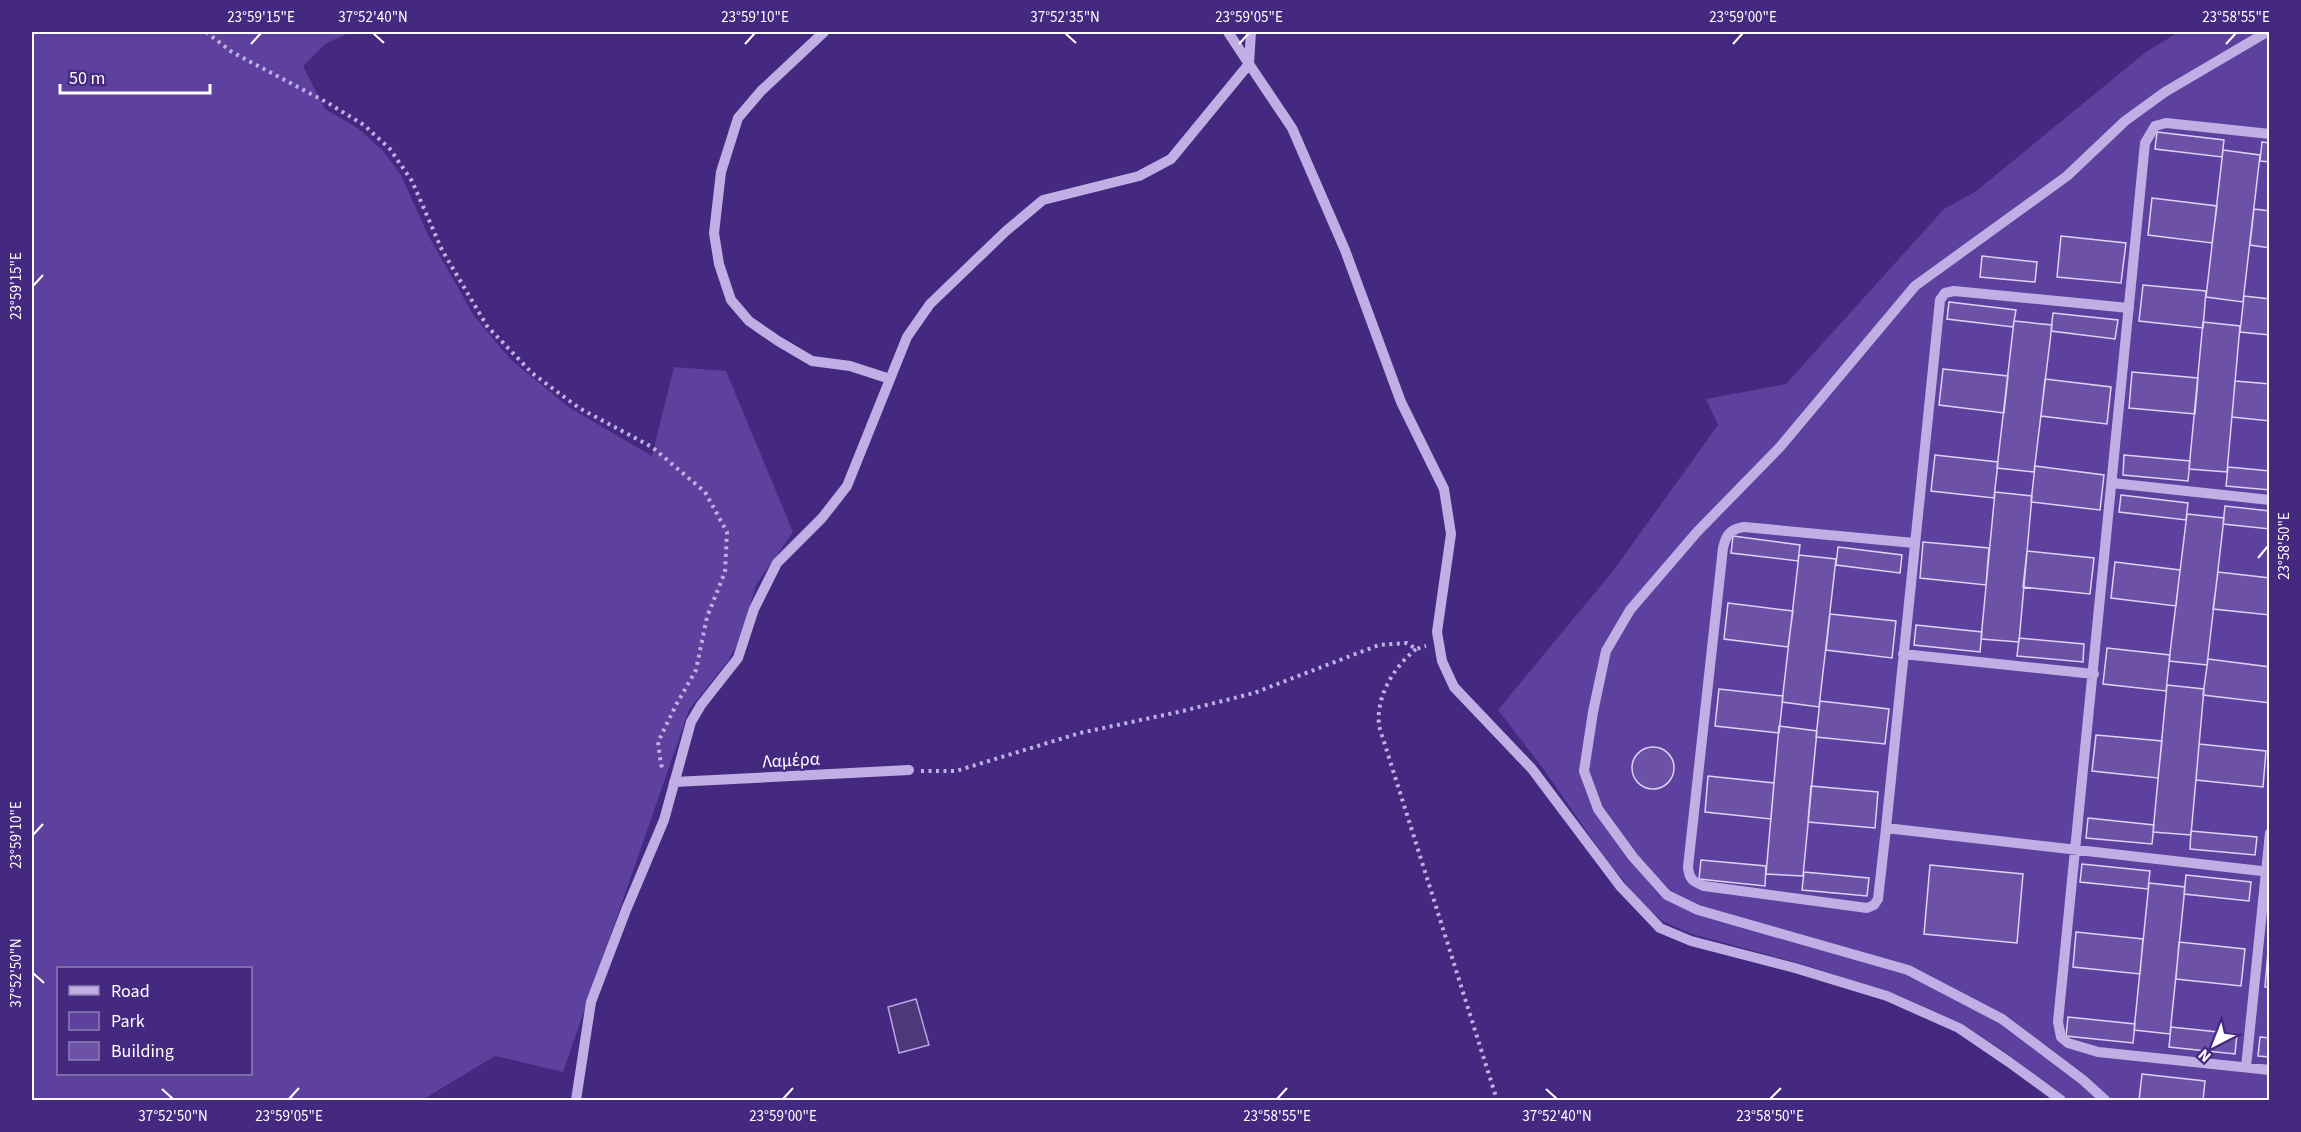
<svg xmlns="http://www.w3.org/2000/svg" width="2301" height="1132" font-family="'Source Sans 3',sans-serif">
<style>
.green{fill:#5e409e;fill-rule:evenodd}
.water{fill:#4e3879;stroke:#b8a4e5;stroke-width:1.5}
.building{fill:#6d51a7;stroke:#ddd2f4;stroke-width:1.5}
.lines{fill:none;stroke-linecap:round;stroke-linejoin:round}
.path{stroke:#c0afe5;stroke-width:4;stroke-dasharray:3 4.5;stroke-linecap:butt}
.minor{stroke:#c0afe5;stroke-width:10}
.ticks{fill:none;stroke:#fff;stroke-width:2}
.labels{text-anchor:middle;stroke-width:4.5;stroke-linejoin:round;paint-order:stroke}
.street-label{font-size:18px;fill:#fff;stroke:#45287f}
.neatline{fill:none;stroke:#fff;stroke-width:2}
.ticks-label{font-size:15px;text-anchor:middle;fill:#fff}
</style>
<rect width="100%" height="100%" fill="#45287f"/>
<!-- green -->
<path class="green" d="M32 32H351L325 44 303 66 325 109 359 129 383 151 401 175 428 235 474 316 511 360 570 408 652 456 674 367 726 371 793 532 756 585 741 638 728 661 689 710 563 1072 495 1056 422 1100H32ZM58 968H250V1074H58Z
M2179 32H2269V1100H2069L2006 1053 1961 1023 1898 995 1805 965 1692 934 1664 922 1643 905 1606 859 1542 767 1498 710 1613 571 1718 425 1706 399 1786 384 1944 209 1975 192 2146 52Z"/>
<!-- water -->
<path class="water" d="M916 999 929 1045 899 1053 888 1007Z"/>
<!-- building -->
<path class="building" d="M2157 132 2224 140 2222 157 2155 149Z
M2262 142 2270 143V162L2260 161Z
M2223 150 2260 155 2243 302 2206 297Z
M2152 198 2217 206 2212 243 2148 235Z
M2254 209 2270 211V248L2250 245Z
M2061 236 2126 243 2121 283 2057 277Z
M1982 256 2037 262 2035 282 1980 277Z
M2143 285 2206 291 2203 328 2139 321Z
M2244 296 2270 299V335L2240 332Z
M1949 302 2016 310 2013 327 1947 319Z
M2053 313 2118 320 2115 339 2051 331Z
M2014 321 2052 325 2034 472 1997 468Z
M2203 322 2240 326 2227 472 2189 469Z
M1943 369 2008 376 2004 413 1939 405Z
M2132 372 2198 378 2195 414 2129 408Z
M2045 379 2111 387 2107 424 2041 416Z
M2235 381 2270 384V421L2232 417Z
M1935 455 1998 462 1994 498 1931 491Z
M2124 455 2190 461 2188 481 2123 475Z
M2035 466 2104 475 2100 510 2031 502Z
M2228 467 2270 471V490L2226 486Z
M1995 492 2032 496 2019 642 1981 639Z
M2121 495 2188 503 2186 520 2119 512Z
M2225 506 2270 511V529L2223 524Z
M2187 514 2224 518 2207 665 2169 661Z
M1733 536 1800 545 1798 561 1731 553Z
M1923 542 1989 548 1986 585 1920 578Z
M1838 547 1902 555 1900 573 1836 565Z
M2027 551 2094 558 2090 594 2023 587Z
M1799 555 1836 559 1819 707 1782 702Z
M2115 562 2180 570 2176 606 2111 598Z
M2218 572 2270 578V615L2213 609Z
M1728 603 1793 611 1788 647 1724 639Z
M1830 614 1896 621 1892 658 1826 650Z
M1916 625 1982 632 1980 652 1914 645Z
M2019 638 2084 644 2083 662 2017 656Z
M2107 648 2170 655 2166 691 2103 684Z
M2208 659 2270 667V703L2203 695Z
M2167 685 2204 689 2191 835 2153 832Z
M1719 689 1783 696 1779 733 1715 726Z
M1820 701 1889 709 1885 744 1816 737Z
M1779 726 1817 731 1803 876 1766 874Z
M2096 735 2162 741 2158 778 2092 771Z
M2199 744 2266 751 2263 787 2196 780Z
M1632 768a21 21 0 1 1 42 0a21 21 0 1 1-42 0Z
M1708 776 1774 783 1771 819 1705 812Z
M1811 786 1878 792 1875 828 1808 822Z
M2088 818 2154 825 2152 844 2086 838Z
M2191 831 2257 837 2255 855 2190 849Z
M1701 860 1766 866 1765 886 1699 879Z
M2082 864 2150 871 2148 889 2080 882Z
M1930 865 2023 874 2017 943 1924 934Z
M1804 872 1869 878 1867 896 1802 890Z
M2186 875 2251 882 2249 901 2184 894Z
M2149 883 2185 887 2170 1034 2134 1030Z
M2076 932 2143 939 2140 974 2073 967Z
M2179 942 2245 949 2241 986 2176 979Z
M2268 952H2270V988L2265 987Z
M2068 1017 2135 1024 2133 1043 2066 1036Z
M2171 1027 2237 1034 2235 1054 2169 1047Z
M2260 1037 2270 1038V1057L2258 1056Z
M2142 1074 2205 1081 2203 1100H2139Z"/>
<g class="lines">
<!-- path -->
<path class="path" d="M206 32 232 52 328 103 364 125 390 149 412 181 442 250 487 326 532 373 579 408 652 447 705 492 727 532 725 572 707 617 696 670 676 705 658 742 661 765 664 769
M1416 649C1393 668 1376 696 1379 726L1497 1100
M921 771H956L1080 733 1183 711 1254 693 1379 645 1407 643 1416 649 1426 646"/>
<!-- minor -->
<path class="minor" d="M824 32 761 91 738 118 721 172 714 233 719 264 731 300 749 321 778 341 812 361 850 366 890 379
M1251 32 1249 64 1292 128 1345 250 1401 402 1444 489 1451 534 1437 632 1442 661 1454 687 1532 769 1620 886 1660 928 1691 941 1795 968 1887 996 1959 1028 2009 1062 2061 1100
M2270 134 2166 123 2155 126 2145 143 2058 1022 2061 1037 2068 1043 2098 1052 2270 1070
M2112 483 2270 500
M1914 543 1744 527C1730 529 1726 535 1723 548L1688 867C1689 879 1693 882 1704 886L1867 908 1874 905 1878 899 1886 828 1940 300 1945 293 1954 291 2129 308
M1903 654 2094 674
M674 782 909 770
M1886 828 2270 872
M2246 1067 2270 833
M576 1100 591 1002 626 910 664 820 691 722 701 705 738 658 754 609 777 563 822 518 847 486 907 337 930 304 1006 231 1043 200 1139 176 1171 159 1249 64 1228 32
M2105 1100 2083 1080 2002 1019 1908 970 1698 910 1667 895 1633 857 1598 809 1584 771 1593 712 1606 651 1630 610 1697 532 1780 447 1915 286 2067 176 2125 121 2165 92 2267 32"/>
</g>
<!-- ticks -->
<path class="ticks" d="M373 33 384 43M1065 33 1076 43M251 44 261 33M745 44 755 33M1239 44 1249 33M1733 44 1743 33M2226 44 2236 33M33 286 43 275M2258 558 2268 546M33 835 43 824M33 973 44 983M162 1089 173 1099M1546 1089 1557 1099M289 1099 299 1088M783 1099 793 1088M1277 1099 1287 1088M1770 1099 1781 1088"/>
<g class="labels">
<!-- street labels -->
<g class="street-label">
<text transform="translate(791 760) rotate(-3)" y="6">Λαμέρα</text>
</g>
</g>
<!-- border -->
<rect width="2301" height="1132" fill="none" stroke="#45287f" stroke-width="66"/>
<!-- legend -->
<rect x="57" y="967" width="195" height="108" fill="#45287f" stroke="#8f7eb2" stroke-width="1.5"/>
<rect x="69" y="986" width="30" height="9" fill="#c0afe5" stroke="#8f7eb2" stroke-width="1.5"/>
<text x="111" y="997" font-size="18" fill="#ffffff">Road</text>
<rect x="69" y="1012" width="30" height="18" fill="#5e409e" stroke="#8f7eb2" stroke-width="1.5"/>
<text x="111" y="1027" font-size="18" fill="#ffffff">Park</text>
<rect x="69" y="1042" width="30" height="18" fill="#6d51a7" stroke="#8f7eb2" stroke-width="1.5"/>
<text x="111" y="1057" font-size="18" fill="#ffffff">Building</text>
<!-- north arrow -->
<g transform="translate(2214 1045) rotate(222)" stroke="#45287f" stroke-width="4.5" paint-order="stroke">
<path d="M0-4.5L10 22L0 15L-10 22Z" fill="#ffffff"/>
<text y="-9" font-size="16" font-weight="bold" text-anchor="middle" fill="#ffffff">N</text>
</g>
<!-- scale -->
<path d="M60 84v9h150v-9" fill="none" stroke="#ffffff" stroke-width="3"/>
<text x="69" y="84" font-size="18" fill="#ffffff" stroke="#45287f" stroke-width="4.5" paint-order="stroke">50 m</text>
<rect x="33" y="33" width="2235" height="1066" class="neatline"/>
<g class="ticks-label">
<text x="261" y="22">23°59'15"E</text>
<text x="373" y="22">37°52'40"N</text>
<text x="755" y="22">23°59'10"E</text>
<text x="1065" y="22">37°52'35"N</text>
<text x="1249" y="22">23°59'05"E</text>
<text x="1743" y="22">23°59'00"E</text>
<text x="2236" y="22">23°58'55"E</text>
<text transform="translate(16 286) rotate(-90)" y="5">23°59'15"E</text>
<text transform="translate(2284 546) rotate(-90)" y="5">23°58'50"E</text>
<text transform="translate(16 835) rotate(-90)" y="5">23°59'10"E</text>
<text transform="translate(16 973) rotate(-90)" y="5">37°52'50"N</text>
<text x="173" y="1121">37°52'50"N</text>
<text x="289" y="1121">23°59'05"E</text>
<text x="783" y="1121">23°59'00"E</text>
<text x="1277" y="1121">23°58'55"E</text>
<text x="1557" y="1121">37°52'40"N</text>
<text x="1770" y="1121">23°58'50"E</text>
</g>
</svg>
